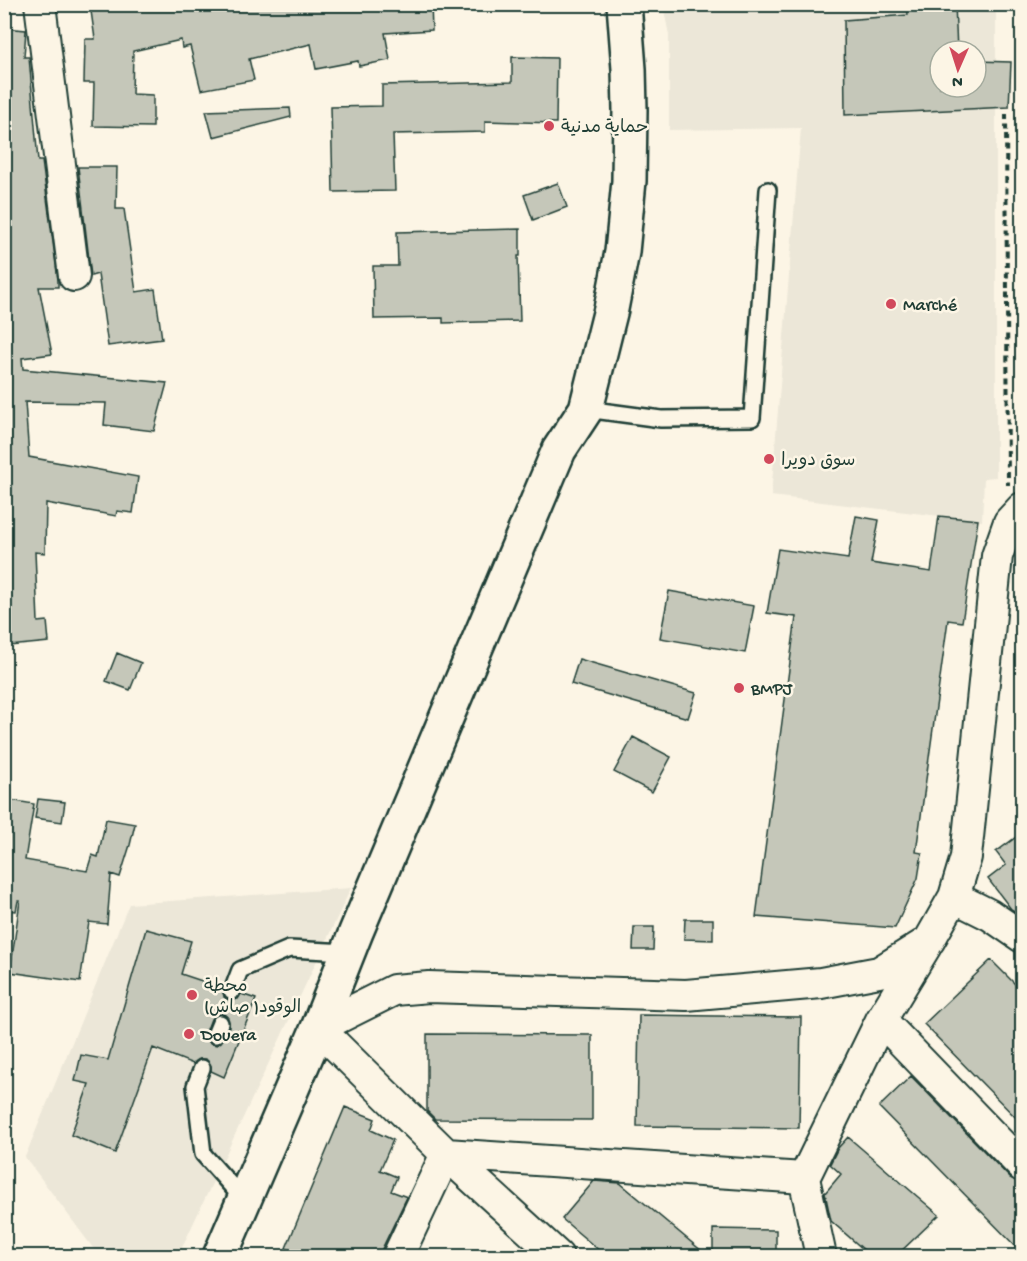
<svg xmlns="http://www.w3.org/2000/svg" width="1027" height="1261" font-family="'Gochi Hand','Playpen Sans Arabic',sans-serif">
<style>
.built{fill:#ece7d8;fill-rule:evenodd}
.building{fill:#c5c7b9;stroke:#1f3d34;stroke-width:1.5;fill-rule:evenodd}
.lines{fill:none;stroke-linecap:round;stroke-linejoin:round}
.lane-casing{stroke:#1f3d34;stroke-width:20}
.street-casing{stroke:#1f3d34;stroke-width:34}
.secondary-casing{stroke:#1f3d34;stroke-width:38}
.path{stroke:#1f3d34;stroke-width:4;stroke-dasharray:6 4.5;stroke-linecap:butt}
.lane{stroke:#fcf5e5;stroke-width:15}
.street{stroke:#fcf5e5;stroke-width:30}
.secondary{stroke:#fcf5e5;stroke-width:33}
.poi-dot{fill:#d1495b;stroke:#fcf5e5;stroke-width:2}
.labels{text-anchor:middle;stroke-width:5;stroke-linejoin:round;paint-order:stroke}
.poi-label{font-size:18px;fill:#1f3d34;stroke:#fcf5e5;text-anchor:start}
</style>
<rect width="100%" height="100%" fill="#fcf5e5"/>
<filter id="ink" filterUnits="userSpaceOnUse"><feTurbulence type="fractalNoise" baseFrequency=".0167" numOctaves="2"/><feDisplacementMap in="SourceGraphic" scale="12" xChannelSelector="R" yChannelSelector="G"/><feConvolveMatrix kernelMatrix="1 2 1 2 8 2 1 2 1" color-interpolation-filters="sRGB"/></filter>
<g filter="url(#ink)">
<!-- built -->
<path class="built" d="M663 5H996V477L984 478 982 521 771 496 801 128 669 130V35ZM940 51H976V87H940Z
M1019 5H1022V142L1020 143Z
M351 888 178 1256H99L25 1157 129 904Z"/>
<!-- building -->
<path class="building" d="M90 4H431L432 30 385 33 390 60 359 66 358 61 316 69 311 44 249 59 254 80 201 90 190 46 182 48 181 40 133 51 132 94 153 95V127L93 126 94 83H84L85 39H95Z
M907 4H955L957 51H940V87H976V61L1011 62 1009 107 845 115 844 20 908 15Z
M4 28 26 30 24 57H29L38 161H42L58 280V287H39L52 354 22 358 23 369 167 383 154 431 104 425 106 403 25 402 29 457 138 477 133 513 117 511 116 516 46 503 45 553 35 552 38 622 47 621 49 642 9 646 7 631H4Z
M512 57 557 58 556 123 485 121V132L393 134 395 191 333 192 331 107 382 106V85L512 82Z
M290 108 291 117 213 137 206 111Z
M78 167H117L116 209H124L136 292 155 289 162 339 108 346 98 274 91 276Z
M558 183 567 207 533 220 524 195Z
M520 229V256H518L520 321 443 323V318L374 319 373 266H398L397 232Z
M856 516 879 520 871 563 931 572 939 516 978 520 962 622 948 620 916 852 922 853 918 878 895 928 756 917 796 617 767 613 778 549 848 559Z
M669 591 754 606 745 653 660 638Z
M117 653 141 663 130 690 106 681Z
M579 659 696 693 688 718 571 684Z
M633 737 671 757 652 792 614 772Z
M4 799 34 804 25 860 87 871 92 855 98 857 106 819 135 824 130 845 120 877 111 874 107 924 89 922 80 982 10 972 20 901H18L16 911 4 910Z
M38 799 65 802 62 822 35 818Z
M1023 832V916L1011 909 988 879 1006 865 996 852Z
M685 919H713V940L684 939Z
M634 927H654L653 950H633Z
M146 929 191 941 181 974 223 988 224 997 229 1000 238 999 241 994 256 999 224 1077 211 1071V1066L206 1059H200L193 1064 153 1048 115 1153 71 1135 89 1084 75 1081 81 1055 108 1060ZM219 1013 224 1014 228 1018 229 1026 221 1042 217 1045 212 1044 207 1040 206 1032 211 1019 215 1015Z
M991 960 1023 992V1125L924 1024Z
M639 1015 801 1017 799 1128 637 1126Z
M427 1034 592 1035V1120L435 1119 427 1111Z
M911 1076 1010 1178 1020 1183 1023 1186V1254L879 1107Z
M345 1107 375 1119 371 1130 393 1140 380 1170 397 1177 391 1191 407 1197 382 1249 381 1257H307L286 1248Z
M848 1137 939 1215 895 1257H872L831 1221 825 1193 841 1174 830 1164 838 1148Z
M594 1181 620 1183 709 1257H607L562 1219Z
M713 1229 776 1230V1257H713Z"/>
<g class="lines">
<defs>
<path id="lane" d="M586 409 661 419 752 418 768 190
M232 991 240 970 289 949 348 952
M215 1035 220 1023
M202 1068 195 1086 203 1154 244 1200"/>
<path id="street" d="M40 4 74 276
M954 897 990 915 1022 937
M881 1020 1022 1166
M398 1256 446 1154 804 1178
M558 1256 446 1154 318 1028 394 990 429 987 686 995 821 983 879 972 929 941 954 897 966 857 997 556 1009 522 1022 508
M821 1256 804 1178 881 1020 926 946"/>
<path id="secondary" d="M220 1256 318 1028 356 932 559 450 586 409 611 309 622 252 629 181 630 110 629 69 624 4"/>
</defs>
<!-- lane casing -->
<use href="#lane" class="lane-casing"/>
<!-- street casing -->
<use href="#street" class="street-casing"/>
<!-- secondary casing -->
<use href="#secondary" class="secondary-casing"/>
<!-- path -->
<path class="path" d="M1006 114 1008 485"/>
<!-- lane -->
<use href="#lane" class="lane"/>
<!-- street -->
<use href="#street" class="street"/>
<!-- secondary -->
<use href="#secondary" class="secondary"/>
</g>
</g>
<!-- markers -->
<g class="poi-dot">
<circle cx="549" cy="126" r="6"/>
<circle cx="891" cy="304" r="6"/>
<circle cx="769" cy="459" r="6"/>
<circle cx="739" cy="688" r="6"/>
<circle cx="192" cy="995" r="6"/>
<circle cx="189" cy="1034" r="6"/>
</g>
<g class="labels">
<!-- poi labels -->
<g class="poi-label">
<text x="561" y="132">حماية مدنية</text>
<text x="903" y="310">Marché</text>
<text x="781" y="465">سوق دويرا</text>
<text x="751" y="694">BMPJ</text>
<text x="204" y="991">محطة<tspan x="204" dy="21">الوقود( صاش)</tspan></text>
<text x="201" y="1040">Douera</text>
</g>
</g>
<!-- margin -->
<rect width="1027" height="1261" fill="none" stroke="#fcf5e5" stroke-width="24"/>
<rect x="12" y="12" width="1003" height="1237" fill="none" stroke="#1f3d34" stroke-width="2" filter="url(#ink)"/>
<!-- north arrow -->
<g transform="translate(958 69) rotate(183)"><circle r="28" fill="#fcf5e5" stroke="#a4ab9e" stroke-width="1.5"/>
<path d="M0-4.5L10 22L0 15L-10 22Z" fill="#d1495b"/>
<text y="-9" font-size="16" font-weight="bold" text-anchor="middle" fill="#1f3d34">N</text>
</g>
</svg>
